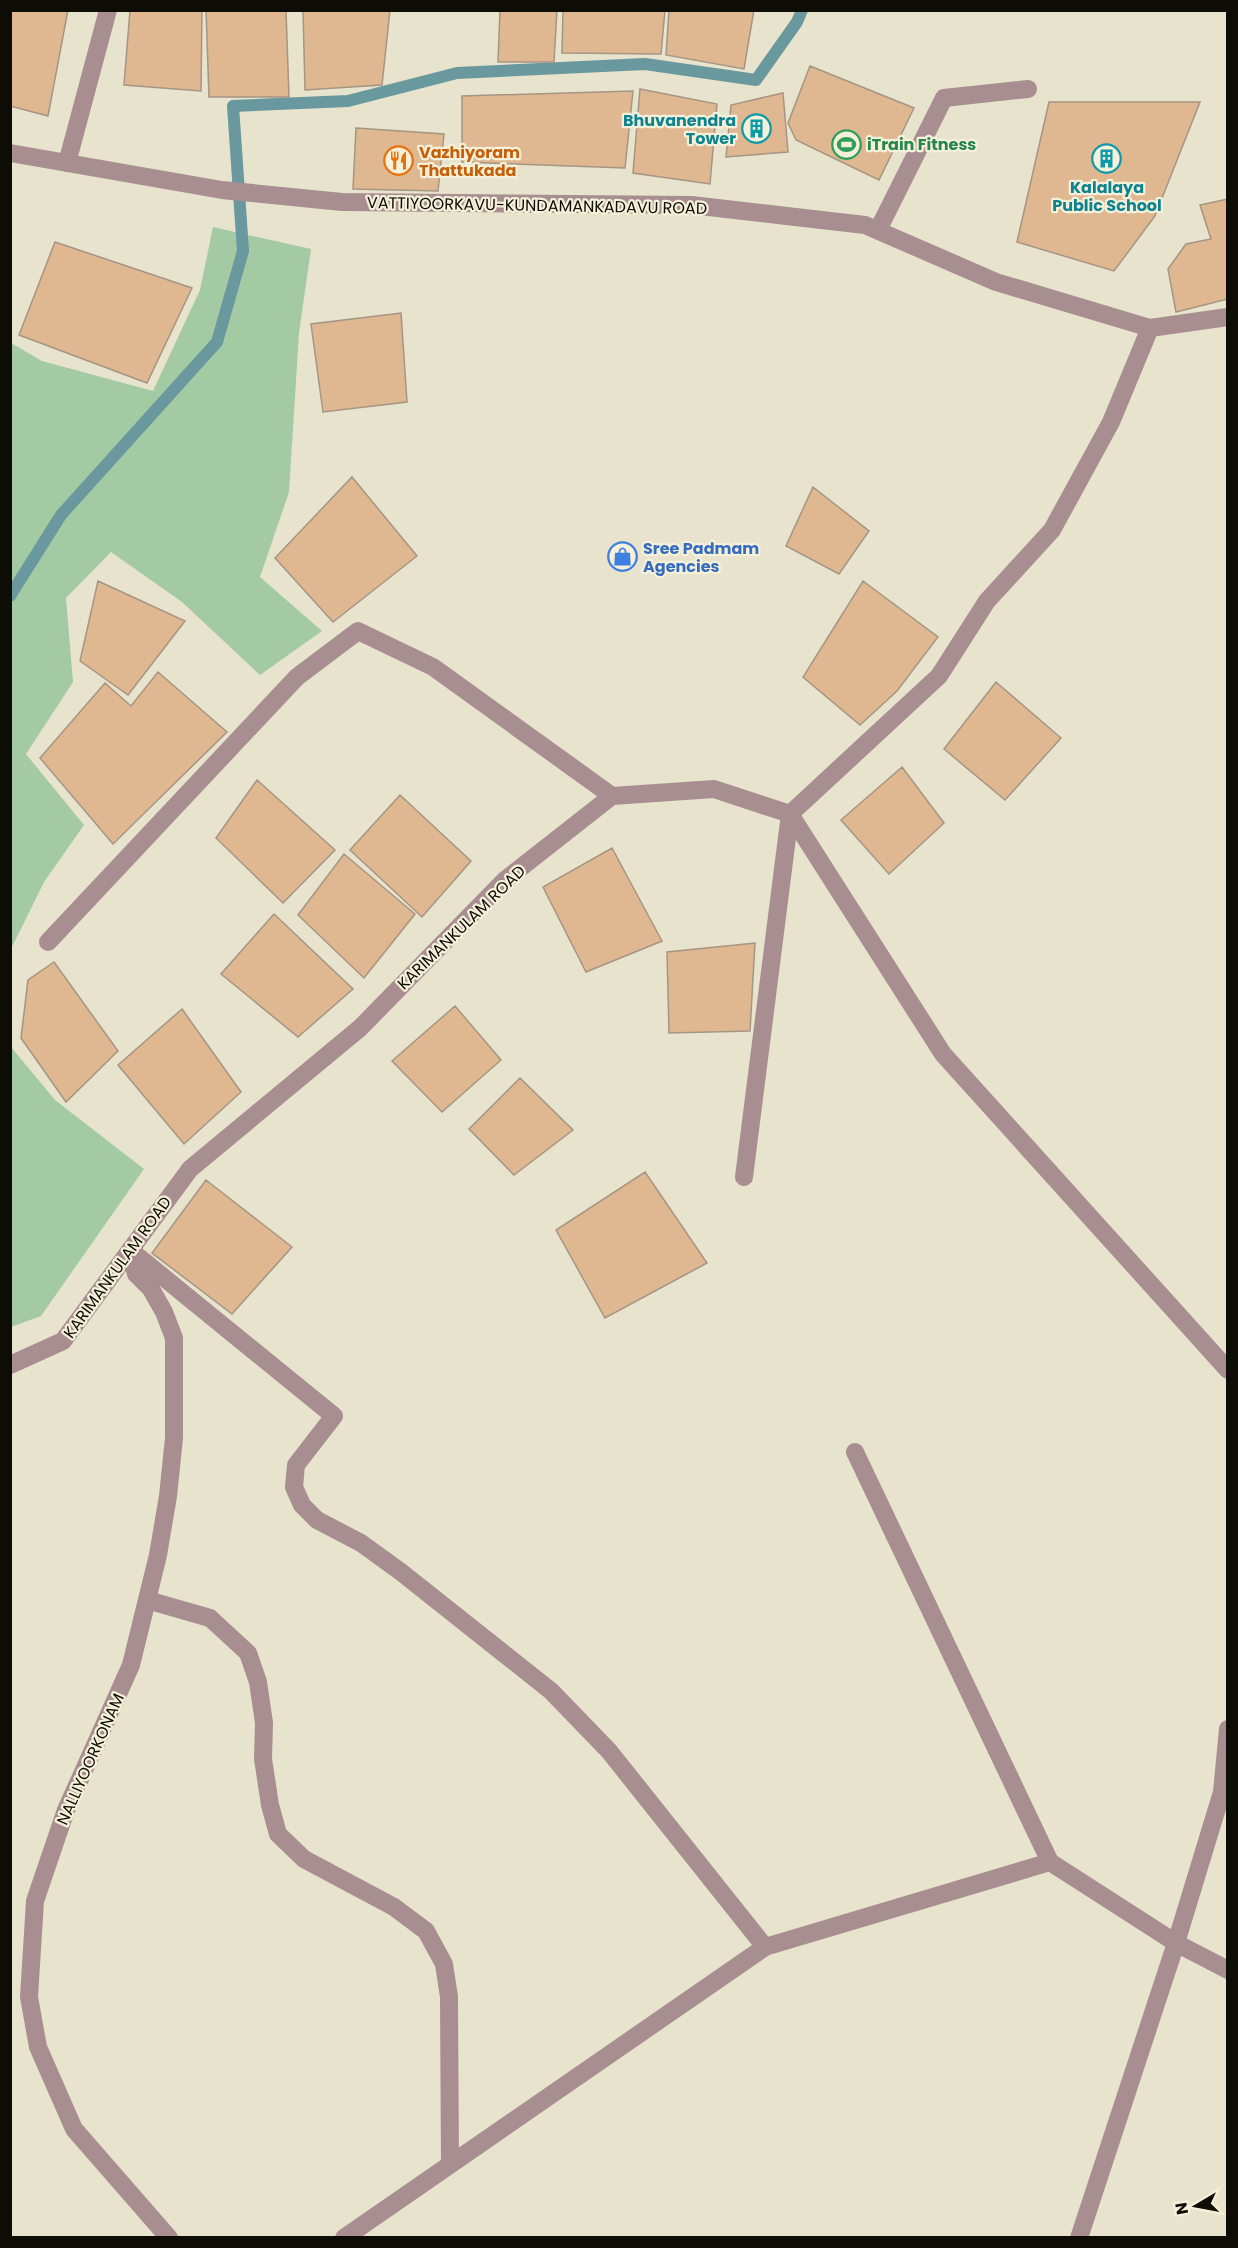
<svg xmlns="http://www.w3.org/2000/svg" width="1238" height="2248" font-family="Poppins,sans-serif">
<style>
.green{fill:#a4caa4}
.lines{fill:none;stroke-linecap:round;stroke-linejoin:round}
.stream{stroke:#69989e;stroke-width:12}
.building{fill:#dfb790;stroke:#a59584;stroke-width:1.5}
.minor{stroke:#a88e91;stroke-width:18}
.labels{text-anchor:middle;stroke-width:4.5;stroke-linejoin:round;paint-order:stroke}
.culture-label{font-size:16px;font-weight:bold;fill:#0d838f;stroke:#f5f0d9;text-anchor:end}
.leisure-label{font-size:16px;font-weight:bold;fill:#27864d;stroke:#f5f0d9;text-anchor:start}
.food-label{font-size:16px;font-weight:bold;fill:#c56008;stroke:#f5f0d9;text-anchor:start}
.street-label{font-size:16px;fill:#0d0c05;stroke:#f5f0d9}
.shop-label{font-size:16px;font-weight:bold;fill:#366cbe;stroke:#f5f0d9;text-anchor:start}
</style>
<rect width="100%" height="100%" fill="#e7e3cc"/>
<!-- green -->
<path class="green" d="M213 227 311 249 299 333 289 492 260 577 322 631 260 675 182 602 111 552 66 598 73 682 26 754 84 825 44 882 11 949V343L42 361 153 391 200 290Z
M11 1047 55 1100 144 1169 41 1316 11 1327Z"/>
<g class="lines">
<!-- stream -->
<path class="stream" d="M10 596 61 515 217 342 243 251 233 106 348 101 457 73 645 64 756 80 797 22 802 10"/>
</g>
<!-- building -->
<path class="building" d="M10 10H68L48 116 10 106Z
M130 10H202L201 91 124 85Z
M206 10H286L289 97H209Z
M303 10H390L382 85 305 90Z
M500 10H557L554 62H498Z
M563 10H665L661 54 562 53Z
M669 10H754L744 69 666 55Z
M810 66 914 108 879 180 796 140 788 123Z
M640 89 717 104 710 184 633 173Z
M633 91 625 168 462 162V96Z
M783 93 788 152 726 157 731 105Z
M1049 102H1200L1155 216 1114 271 1017 242Z
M356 128 444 134 438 191 353 189Z
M1228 199V299L1176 312 1168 269 1186 244 1211 239 1200 205Z
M55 242 192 288 147 383 19 335Z
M401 313 407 402 323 412 311 324Z
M352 477 417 556 333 622 275 558Z
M813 487 869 531 839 574 786 546Z
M98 581 185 621 128 695 80 661Z
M863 581 938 637 897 691 860 725 803 677Z
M158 672 227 732 113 844 40 758 105 683 131 706Z
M996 682 1061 738 1005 800 944 749Z
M902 767 944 823 889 874 841 820Z
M257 780 335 850 283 903 216 838Z
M400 795 471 861 422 917 350 850Z
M612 848 662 941 586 972 543 887Z
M344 854 415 914 364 978 298 915Z
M274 914 353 989 298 1037 221 974Z
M755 943 750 1031 669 1033 667 952Z
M54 962 118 1051 66 1102 21 1038 28 980Z
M455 1006 501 1060 442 1112 392 1061Z
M182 1009 241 1092 184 1144 118 1065Z
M520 1078 573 1130 514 1175 469 1129Z
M645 1172 707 1263 605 1318 556 1230Z
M206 1180 292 1247 232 1314 152 1253Z"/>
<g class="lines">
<!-- minor -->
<path class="minor" d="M10 153 222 190 342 202 691 205 865 225 996 282 1150 328 1228 317
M67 163 108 10
M878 230 944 98 1028 89
M790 814 943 1054 1228 1370
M48 942 297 677 358 631 433 667 612 796
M744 1177 790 814
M130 1250 136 1274 151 1289 164 1312 174 1338V1438L168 1496 158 1555 131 1665 66 1810 35 1901 29 1997 38 2047 74 2129 169 2238
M130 1250 334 1416 296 1465 294 1487 302 1505 317 1520 361 1543 401 1572 551 1691 609 1751 765 1947
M10 1365 63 1341 190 1169 360 1028 505 880 612 796 714 789 790 814 939 676 987 601 1052 530 1111 422 1150 328
M855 1452 1050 1862 1176 1943 1228 1970
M147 1600 210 1618 248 1653 258 1682 264 1723 263 1759 270 1805 278 1834 304 1859 394 1907 426 1931 444 1964 449 1997 450 2165
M344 2238 765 1947 1050 1862
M1079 2238 1176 1943 1222 1792 1228 1729"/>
</g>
<!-- icons -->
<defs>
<symbol id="building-ring" viewBox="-11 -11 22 22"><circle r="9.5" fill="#f5f0d9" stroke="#0f9aa8" stroke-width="1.5"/><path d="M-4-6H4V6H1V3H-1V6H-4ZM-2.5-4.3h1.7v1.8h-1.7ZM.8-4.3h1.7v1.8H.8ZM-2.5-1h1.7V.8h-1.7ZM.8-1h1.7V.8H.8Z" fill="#0f9aa8"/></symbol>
<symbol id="stadium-ring" viewBox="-11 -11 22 22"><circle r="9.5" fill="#f5f0d9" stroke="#2e9e5b" stroke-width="1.5"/><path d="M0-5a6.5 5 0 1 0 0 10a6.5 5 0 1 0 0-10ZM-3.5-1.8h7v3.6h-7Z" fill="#2e9e5b"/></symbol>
<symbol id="restaurant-ring" viewBox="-11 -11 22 22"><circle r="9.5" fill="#f5f0d9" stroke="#e8710a" stroke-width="1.5"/><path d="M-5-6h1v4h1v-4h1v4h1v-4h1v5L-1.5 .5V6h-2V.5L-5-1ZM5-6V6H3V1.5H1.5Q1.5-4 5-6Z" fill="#e8710a"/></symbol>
<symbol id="shop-ring" viewBox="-11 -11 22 22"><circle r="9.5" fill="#f5f0d9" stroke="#3f7fe0" stroke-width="1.5"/><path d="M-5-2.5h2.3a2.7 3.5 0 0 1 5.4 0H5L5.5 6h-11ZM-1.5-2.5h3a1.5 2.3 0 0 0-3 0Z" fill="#3f7fe0"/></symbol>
</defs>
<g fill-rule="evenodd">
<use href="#building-ring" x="740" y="112" width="33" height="33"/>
<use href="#stadium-ring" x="830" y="128" width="33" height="33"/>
<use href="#building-ring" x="1090" y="142" width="33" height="33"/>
<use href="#restaurant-ring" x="382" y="144" width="33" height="33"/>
<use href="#shop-ring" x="606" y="540" width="33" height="33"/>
</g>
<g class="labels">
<!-- culture labels -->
<g class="culture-label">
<text x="736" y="126">Bhuvanendra<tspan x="736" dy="18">Tower</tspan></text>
<text x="1107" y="193" text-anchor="middle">Kalalaya<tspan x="1107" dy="18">Public School</tspan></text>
</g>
<!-- leisure labels -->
<g class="leisure-label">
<text x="867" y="150">iTrain Fitness</text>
</g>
<!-- food labels -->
<g class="food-label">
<text x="419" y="158">Vazhiyoram<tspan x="419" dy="18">Thattukada</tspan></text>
</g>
<!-- street labels -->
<g class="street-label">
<text transform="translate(537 205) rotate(1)" y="6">VATTIYOORKAVU-KUNDAMANKADAVU ROAD</text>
<text transform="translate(461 927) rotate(-44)" y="6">KARIMANKULAM ROAD</text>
<text transform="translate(117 1267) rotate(-54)" y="6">KARIMANKULAM ROAD</text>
<text transform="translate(90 1759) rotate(-66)" y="6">NALLIYOORKONAM</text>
</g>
<!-- shop labels -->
<g class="shop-label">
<text x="643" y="554">Sree Padmam<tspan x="643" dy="18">Agencies</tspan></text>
</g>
</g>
<!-- border -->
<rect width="1238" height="2248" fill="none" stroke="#0d0c05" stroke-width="24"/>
<!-- north arrow -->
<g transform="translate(1196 2206) rotate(260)" stroke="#f5f0d9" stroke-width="4.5" paint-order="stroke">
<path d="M0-4.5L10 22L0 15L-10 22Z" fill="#0d0c05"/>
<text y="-9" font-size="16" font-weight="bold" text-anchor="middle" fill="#0d0c05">N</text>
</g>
</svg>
